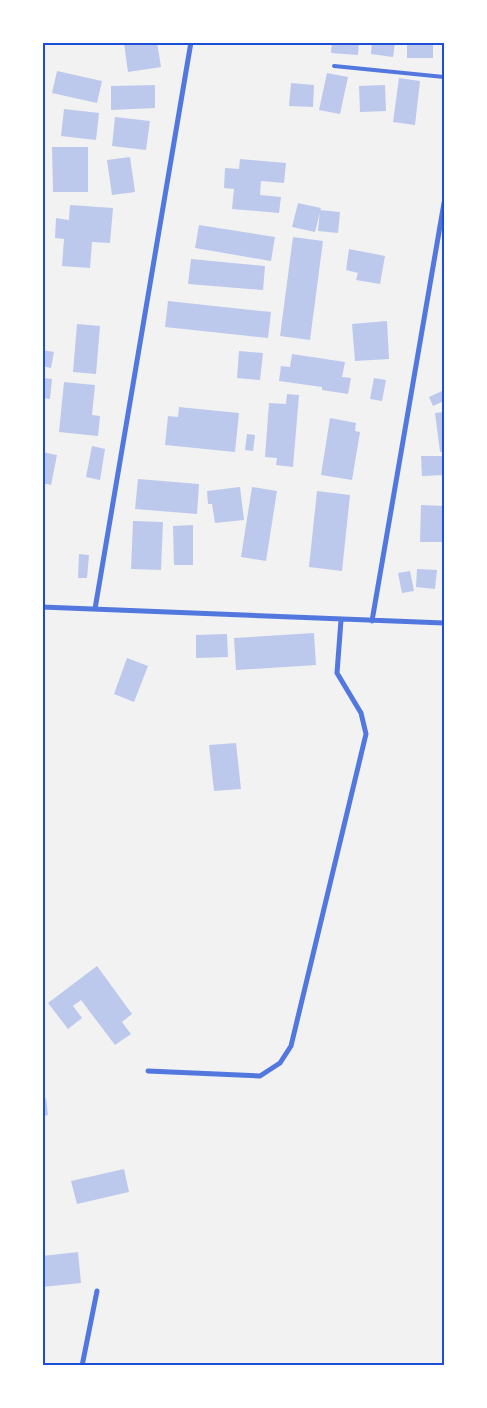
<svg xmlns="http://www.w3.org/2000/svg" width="487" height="1408" font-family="'PT Serif',serif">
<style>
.building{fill:#bdc9ec}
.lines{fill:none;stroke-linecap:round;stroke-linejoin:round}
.service{stroke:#5277de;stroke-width:4}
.minor{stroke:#5277de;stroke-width:5}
.neatline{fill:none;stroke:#1d4ed8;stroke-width:2}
</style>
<rect width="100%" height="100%" fill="#f2f2f2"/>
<!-- building -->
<path class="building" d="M157 42 161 67 128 72 124 43Z
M332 42H359L358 55 331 53Z
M372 42H395L393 57 371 54Z
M407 42H433V58H407Z
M57 71 102 81 97 103 52 93Z
M327 73 348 77 340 114 319 110Z
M399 78 420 81 415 125 393 122Z
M291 83 314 85 313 107 289 106Z
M155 85V108L111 110V86Z
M385 85 386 111 360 112 359 86Z
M64 109 99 113 96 140 61 136Z
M115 117 150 121 146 150 112 146Z
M52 147H88V192H53Z
M130 157 135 192 112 195 107 160Z
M240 159 286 163 284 183 261 181 260 195 281 197 279 213 232 209 234 189 224 188 225 168 239 169Z
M298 203 321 208 315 232 292 227Z
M70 205 113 208 110 243 92 242 90 268 62 266 64 239 55 238 56 218 69 220Z
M320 210 340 212 338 233 318 231Z
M199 225 275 237 271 261 195 248Z
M293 237 323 241 310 340 280 336Z
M349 249 385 256 380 284 356 280 358 273 346 270Z
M191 259 265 266 263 290 188 284Z
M168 301 271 312 268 338 165 327Z
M387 321 389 359 355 361 352 324Z
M77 324 100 326 96 374 73 372Z
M42 350 54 352 51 368 42 366Z
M239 351 263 353 260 380 237 378Z
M292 354 345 362 342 377 351 378 348 394 322 390V387L279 381 281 366 290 367Z
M42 378 52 379 50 399 42 398Z
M374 378 386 380 382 401 370 399Z
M64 382 95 385 92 415 100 416 98 436 59 432Z
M442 391 444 401 433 406 429 397Z
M287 394 299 395 293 467 276 465 277 458 265 457 269 403 286 404Z
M179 407 239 413 235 452 165 445 168 416 178 417Z
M444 412V452H440L435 413Z
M330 418 356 423 355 431 360 432 352 480 321 475Z
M247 434 255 435 253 451 245 450Z
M92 446 105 449 100 480 86 477Z
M42 452 57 455 51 485 42 483Z
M421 456H444V475L422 476Z
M138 479 199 484 197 514 135 509Z
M240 487 244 520 215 523 212 504H208L207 491Z
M252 487 277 491 266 561 241 557Z
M317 491 350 495 342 571 309 567Z
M421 505 444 506V542H420Z
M133 521 163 522 161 570 131 569Z
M193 525V565H174L173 526Z
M79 554 89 555 87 578H78Z
M417 569 437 570 435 589 416 587Z
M410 571 414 591 402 593 398 573Z
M314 633 316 665 236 670 234 638Z
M227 634 228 657 196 658V635Z
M127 658 148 666 134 702 114 694Z
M236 743 241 789 214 791 209 745Z
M97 966 132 1014 122 1022 131 1034 115 1045 81 1000 73 1006 82 1018 68 1029 48 1003Z
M46 1098 48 1115 42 1116V1099Z
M124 1169 129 1192 77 1204 71 1181Z
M78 1252 81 1283 42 1287V1256Z"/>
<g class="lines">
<!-- service -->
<path class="service" d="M334 66 444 77"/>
<!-- minor -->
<path class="minor" d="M42 607 444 623
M95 609 191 42
M372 621 444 203
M148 1071 260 1076 280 1063 291 1046 366 734 361 713 337 673 341 620
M82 1366 97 1291"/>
</g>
<!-- border -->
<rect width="487" height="1408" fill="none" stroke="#ffffff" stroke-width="88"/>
<rect x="44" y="44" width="399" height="1320" class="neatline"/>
</svg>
